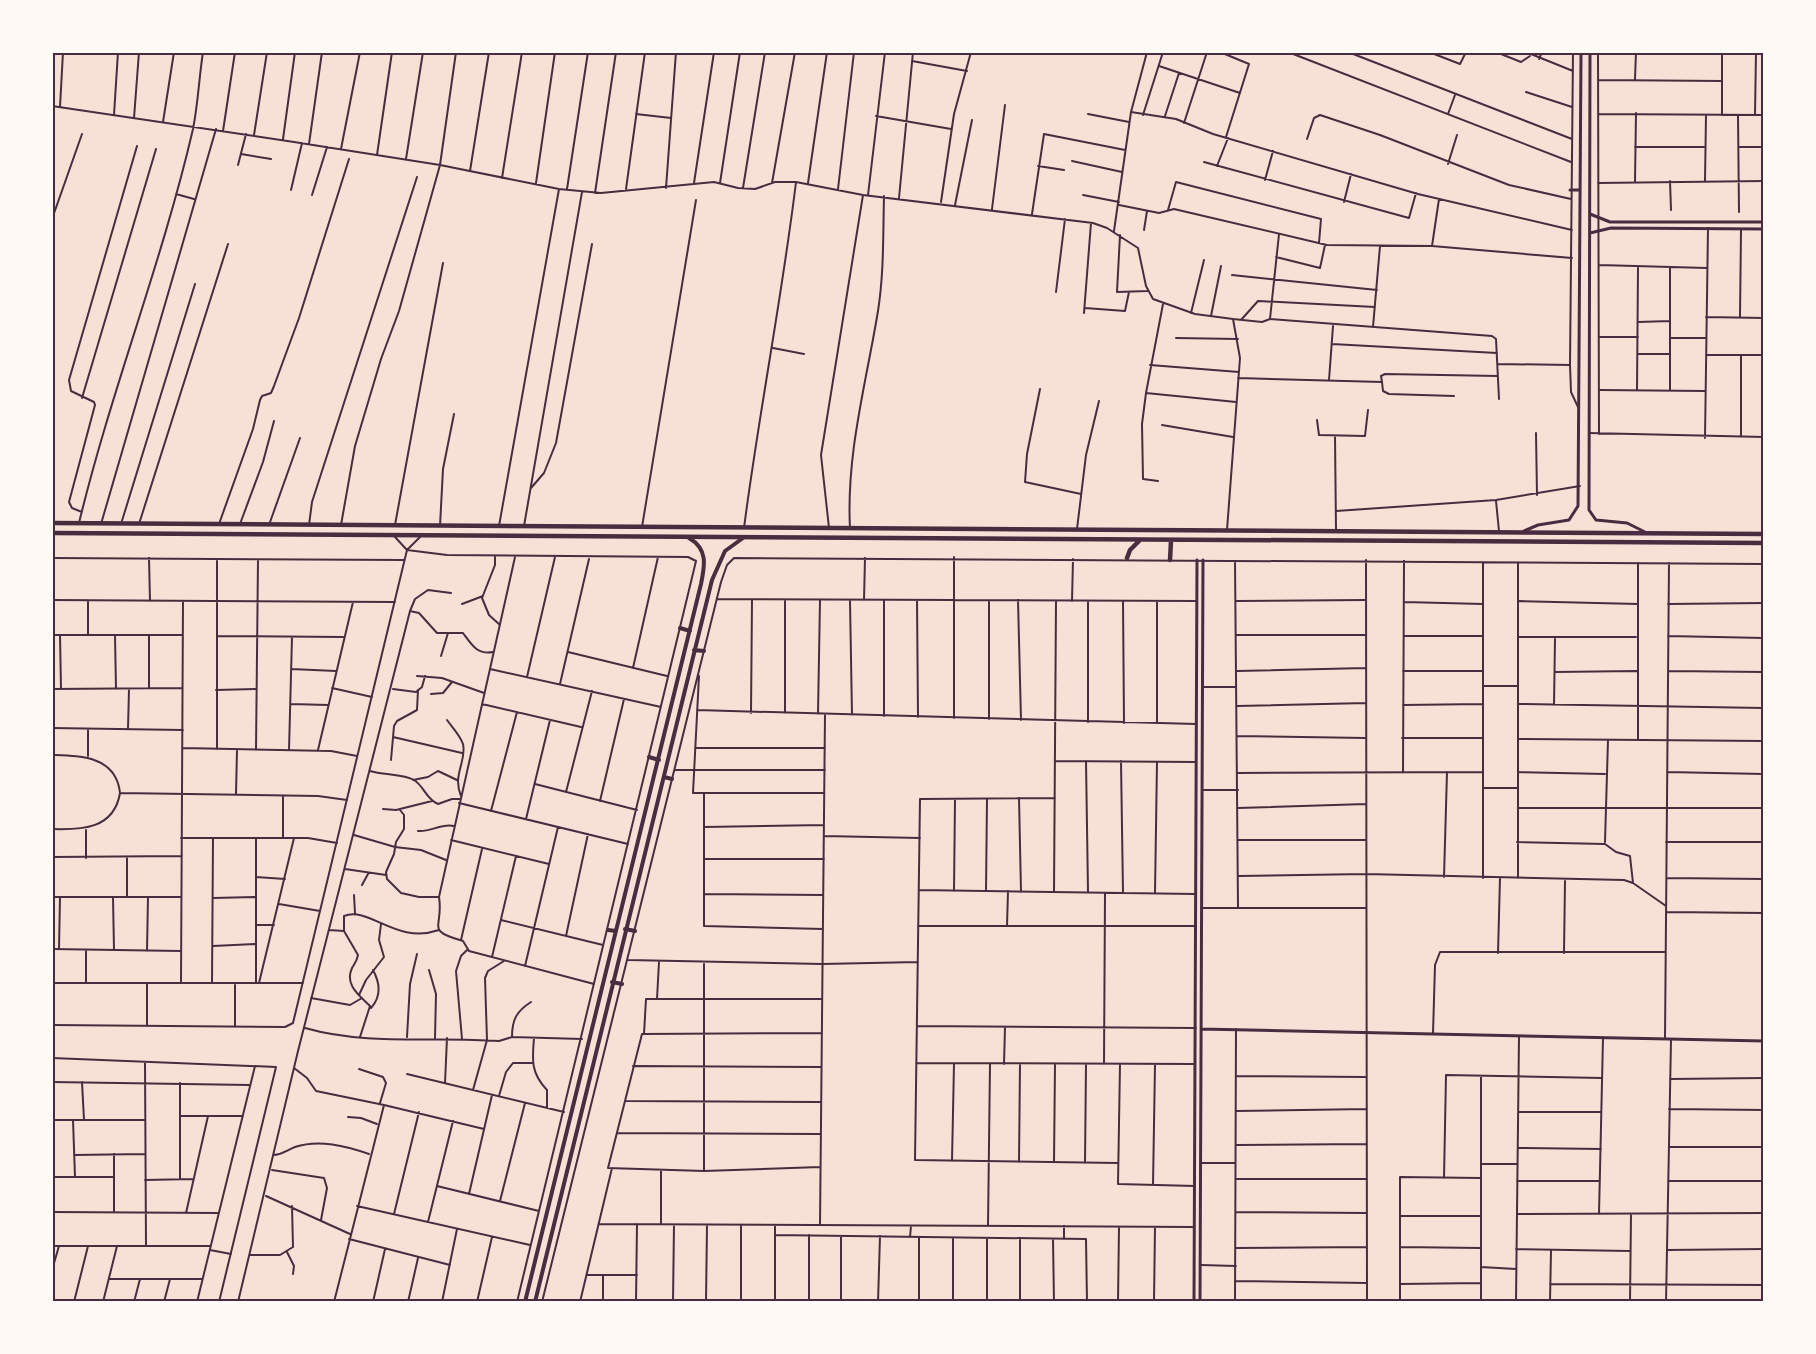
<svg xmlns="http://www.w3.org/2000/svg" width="1816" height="1354" font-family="'Playfair Display',serif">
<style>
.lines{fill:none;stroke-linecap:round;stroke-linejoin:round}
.minor{stroke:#4a2c40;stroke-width:2}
.tertiary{stroke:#4a2c40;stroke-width:3}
.secondary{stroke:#4a2c40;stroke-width:4}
.trunk{stroke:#4a2c40;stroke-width:4.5}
.neatline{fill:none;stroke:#4a2c40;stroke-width:2}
</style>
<rect width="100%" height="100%" fill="#f7e1d7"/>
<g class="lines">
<!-- minor -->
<path class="minor" d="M1220 52 1249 64 1226 137
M1288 52 1571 162
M1348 52 1572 139
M1429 52 1460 64 1466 52
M1496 52 1521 62 1530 56
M1526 52 1573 71
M1573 52 1570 365 1571 392 1578 407
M1598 52 1599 434
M1539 59 1542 52
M912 61 967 71
M1159 66 1240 93
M1635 79 1636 52
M1599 80 1722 81
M1526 92 1572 107
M52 106 294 142 440 165 559 189 601 193 714 182 738 188 755 189 775 182H796L863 195
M60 107 63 52
M1131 112 1147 52
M636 114 671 118
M1088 114 1129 122
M1448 114 1455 95
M1598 114 1764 115
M114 115 118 52
M1143 115 1163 52
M1722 115V52
M1755 115 1756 52
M876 116 951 129
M1165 116 1179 73
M1738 116 1739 212
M134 118 139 52
M163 122 174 52
M1184 123 1207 52
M223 131 235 52
M254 135 267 52
M283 139 295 52
M1307 139 1314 118 1320 115 1380 135 1509 185 1571 199
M309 144 322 52
M1635 147H1705
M1739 147H1764
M341 149 360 52
M241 154 271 159
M377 155 392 52
M406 159 423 52
M1072 161 1122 172
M1204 162 1409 218 1416 193
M1448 164 1457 135
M238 165 246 134
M1038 166 1064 170
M1217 166 1228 138
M470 171 489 52
M502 178 522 52
M1265 180 1273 151
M1670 181 1671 210
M1705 181 1706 115
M1635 182 1636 113
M536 183 555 52
M694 183 714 52
M720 183 740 52
M772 183 795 52
M808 183 827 52
M1598 183 1764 181
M666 188 676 52
M743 188 765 52
M567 189 588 52
M626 189 645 52
M838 189 854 52
M291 190 302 143
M595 193 616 52
M176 194 194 199
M312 195 327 147
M868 195 885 52
M1083 195 1119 202
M899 198 913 52
M941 202 954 114 971 52
M1344 202 1351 174
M955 205 972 120
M1119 205 1159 213 1174 209 1327 245 1432 246 1572 258
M992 209 1005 105
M1168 210 1176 182 1321 219 1319 243
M1032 214 1044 134 1125 150
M52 219 82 134
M1144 230 1147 211
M1114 231 1131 112 1176 119 1213 134 1418 194 1572 230
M1120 235 1117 292 1148 291
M1432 246 1439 199
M1276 257 1320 268 1325 245
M1599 265 1707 268
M1232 275 1377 290
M1056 292 1065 219
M1085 308 1125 311 1129 292
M1084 313 1091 223
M1191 313 1204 260
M1211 316 1221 266
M1706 317 1764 318
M1740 317 1741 230
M1270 319 1492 336 1496 339 1499 399
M1241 320 1258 301 1375 307
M1638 322 1670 321
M1373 327 1380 246
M1599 337H1638
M1176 338 1238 339
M1670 338H1706
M1332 344 1497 353
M773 348 804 354
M1638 354H1670
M1706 355H1764
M1741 355V437
M1498 364 1570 365
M1150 365 1239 372
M1238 378 1382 382 1381 376 1385 374 1498 376
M1329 380 1333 326
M1382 382 1383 391 1389 394 1454 396
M1040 389 1027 454 1025 482 1081 494
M1600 390 1705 391
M1637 390 1638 267
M1670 390V267
M1146 393 1236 402
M82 398 156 149
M1317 420 1319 435 1365 436 1368 410
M1162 425 1233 437
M1536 433 1537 495
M1589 433 1764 437
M1335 436 1336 530
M1705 438 1708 228
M1158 481 1143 479 1142 424 1146 393 1163 304
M531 488 544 473 556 443 592 244
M1496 501 1499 531
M1336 511 1496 500 1580 486
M82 512 72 508 69 502 95 405 94 402 71 391 69 380 137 146
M79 523C111 390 162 263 193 129 198 104 199 78 203 52
M101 524 216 129
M121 524 195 284
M139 524 228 244
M219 524 253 429 260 400 262 396 271 393 274 386 299 318 349 159
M240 524 263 462 274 421
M269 525 300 438
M309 525 312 502 417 177
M341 525 355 446 381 359 399 311 440 165 456 52
M395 525 443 263
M440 526 443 469 454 414
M499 526 559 189
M524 526 582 192
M642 527 696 200
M744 528C759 412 782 298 796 182
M829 528 821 455 863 195 1093 223 1107 228 1138 248 1146 286 1153 299 1195 314 1233 319
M850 529C846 454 866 384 878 311 884 273 883 235 884 196
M1077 529 1086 455 1099 401
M1227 530 1240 358 1233 319 1262 322 1270 319 1279 234
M395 537 407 550
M407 550 447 555 688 557 696 561 517 1302
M495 556V565L482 598 489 615 500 625
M515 557 439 897C444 928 424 930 463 941L469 951 594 984
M954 557V718
M52 558 404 560
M149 558 150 601
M1366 560 1367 1302
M1235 561 1238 907
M1483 563V878
M1638 563V740
M717 599 1197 601
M52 600 395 602
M864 600 865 558
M884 600V716
M917 600 918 717
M1018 600 1021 720
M850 601 852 715
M1072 601 1073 559
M1123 601 1124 723
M1157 601V723
M1236 601 1365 600
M1519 601 1638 604
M88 602V635
M989 602V719
M1404 602 1483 604
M462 604 483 596
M1668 604 1764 603
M410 611 415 599 428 590 451 593
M52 635H182
M60 635 61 689
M115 635 116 689
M149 635V688
M1236 635H1366
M217 636 343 637
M1404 636H1482
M1668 636 1764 638
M1519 637H1636
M568 652 667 676
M441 656 448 633
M633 668 658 557
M291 669 336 671
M490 669 661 707
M1237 671 1366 668
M1403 671H1483
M1668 671 1764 672
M1555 672 1637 671
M417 676 442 678 484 693
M699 676 693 793H824
M527 677 555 557
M560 684 589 559
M1483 686H1518
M1203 687H1236
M332 688 372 697
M52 689 182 688
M393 689 416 692 422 687 425 676
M216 690 255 689
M431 694 443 693 452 682
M291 704 328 705
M482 704 581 727
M1519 704 1764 708
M1403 705 1483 704
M1554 705 1555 639
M1237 706 1366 703
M697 710 1196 724
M751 713 752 600
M785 713V600
M818 714 820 600
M447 720C452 727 460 735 463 744 467 761 452 775 461 796
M1088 722V601
M52 728 183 730
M128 729 129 689
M1237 736 1366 738
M393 737 462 753
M1402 738H1483
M1518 739 1764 741
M183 748 331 751 357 756
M695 748H825
M217 749V560
M256 749 258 560
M289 750 292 637
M318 750 353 602
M52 755C81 756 116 756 120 793 114 829 82 830 52 829
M88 756V729
M391 760 394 726 397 721 417 710 418 690
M1055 761 1196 762
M1086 761 1088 892
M1121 761 1123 893
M675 770H825
M370 771C383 775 404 774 414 780 424 786 426 799 438 804L452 799H460
M1518 772 1605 774
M1667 772 1764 774
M1238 773 1483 772
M1403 773 1404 561
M413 780 428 777 438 771 457 780
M535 784 637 810
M1483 788H1518
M1202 790H1238
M566 792 592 691
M120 793 318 796 347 800
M704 793V926L823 929
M236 794 237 750
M1019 798 1021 892
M1055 798 920 799 915 1160 1118 1163
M600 801 624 699
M459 803 628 844
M1238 808 1366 804
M1518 808H1764
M383 809 396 810 432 801
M400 810 404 815V829L396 842 394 854 386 872 387 879 401 893 419 897H439
M491 811 517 712
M526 819 550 720
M704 827 824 825
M418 831C432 832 441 823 454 826
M354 835 395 847 421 850 446 860
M824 836 920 838
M181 838H308L337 843
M283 838V796
M451 840 549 864
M1238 840H1366
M1517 842 1605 844 1616 852 1630 856 1633 883
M1605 842 1608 740
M1666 842H1764
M52 857 182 856
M86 858V830
M704 859H824
M345 869 386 875
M1239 876 1366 874 1624 880 1633 883 1666 906
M256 877 285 879
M1444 877 1447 772
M1518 878V563
M1667 878 1764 879
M362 885 368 874
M919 890 1195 894
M954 891 955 799
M986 891 987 799
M1054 892 1056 601
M1155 893 1157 762
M704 894 823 895
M354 895 355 913
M52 897H181
M113 897 114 950
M127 897V858
M213 898 255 897
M279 904 320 911
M1201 908H1366
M1667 912 1764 913
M501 920 603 945
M256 925H274
M918 926H1194
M1007 926 1008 891
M329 930 344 931
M566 936 588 834
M461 940 482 849
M213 946 255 944
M52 949 181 951
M59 949 60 897
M147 951 148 897
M1498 953 1500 878
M1564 953 1565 881
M492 957 516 856
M628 960 822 964 918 962
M525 966 558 827
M429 970 436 994 435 1038
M52 983H303
M86 983V950
M181 983 183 601
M212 983 213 839
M256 983V838
M259 983 294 838
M147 984V1026
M359 995 366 980 384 957 379 940 381 924
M311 998 350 1005 362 998
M657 999 659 962
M371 1008C382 996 380 983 373 970
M52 1025 285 1027 293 1023 407 550 420 537
M917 1026 1196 1028
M235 1027V985
M305 1028C368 1046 434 1036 499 1041L512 1037 582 1039
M644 1034 646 999H822
M1433 1034 1435 965 1440 952H1665
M360 1037 370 1006C360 996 344 985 352 968 355 963 357 961 358 955L344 931V916C370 906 396 945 439 930
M407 1037 410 984 417 954
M512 1037C512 1019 517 1011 531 1002
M534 1038C532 1061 531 1073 547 1090V1108
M462 1039 456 971 461 956 467 950
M1665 1039 1669 563
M52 1058 276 1067 219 1302
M145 1062 146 1246
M916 1063 1195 1064
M1004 1064 1005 1027
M1104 1064 1105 893
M1120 1064 1118 1184 1195 1186
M633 1066 821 1067
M294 1068 307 1078 316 1091 384 1105
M359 1069 383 1077 386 1083 380 1103
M407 1074 564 1112
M1236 1076 1365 1077
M1481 1076V1302
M1670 1079 1764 1078
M52 1082 250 1085
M82 1082 84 1120
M445 1083 447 1038
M473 1090 487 1040 485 978 488 971 504 961
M499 1096 506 1072 513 1063H532
M626 1101 821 1102
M1669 1109 1764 1110
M1236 1111 1367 1109
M1518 1112H1601
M180 1116H243
M348 1117 361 1118 377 1124
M52 1120H145
M73 1120 75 1177
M617 1133 820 1134
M1236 1145 1367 1144
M1669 1147H1764
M1518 1148 1601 1149
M114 1154V1211
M74 1155 145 1154
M274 1155C284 1154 287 1150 295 1147 319 1139 346 1146 369 1154
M952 1161 954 1064
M1019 1162 1020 1064
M1054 1162 1055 1064
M1085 1163 1086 1064
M1202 1163H1235
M1481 1164H1517
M820 1167 704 1171 608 1168 642 1034 822 1033
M272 1170 324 1178 327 1188 321 1220
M704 1171V964
M52 1177H114
M1444 1178 1446 1075 1602 1078
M180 1179V1083
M1236 1179H1367
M145 1180 193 1179
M1517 1181H1600
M1668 1181H1764
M1153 1185 1155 1065
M437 1186 539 1211
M469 1194 492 1095
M266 1196 350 1234
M500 1201 525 1103
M357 1206 530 1245
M52 1212 219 1213
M1236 1212 1367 1213
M186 1213 208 1116
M394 1214 419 1112
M1517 1214 1764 1213
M1599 1214 1603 1038
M1400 1216H1481
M428 1222 453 1121
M599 1224 1193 1227
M661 1224V1170
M820 1225 825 714
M988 1226 990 1064
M775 1235 1086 1239 1087 1302
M910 1237 911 1226
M919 1237V1302
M953 1238V1302
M1020 1238V1302
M349 1239 450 1265
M1053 1239 1054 1302
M1064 1239V1226
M52 1246H211
M1400 1247 1481 1248
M1236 1248 1367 1247
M1516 1249 1630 1251
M210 1250 231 1254
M1667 1250 1764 1249
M287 1252 294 1266 293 1274
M250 1255H280L293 1247 292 1206
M1201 1265 1236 1266
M1481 1267 1516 1269
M52 1270 59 1246
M587 1275H637
M109 1279H202
M1236 1281 1367 1283
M1400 1284 1481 1283
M1550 1284 1764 1285
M74 1302 88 1246
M103 1302 117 1246
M134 1302 140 1279
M164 1302 170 1279
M197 1302 255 1066
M238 1302 298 1051 410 611 419 613 437 633H463C472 645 477 655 493 652
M334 1302 384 1105 484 1129
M373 1302 385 1249
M408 1302 418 1258
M442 1302 457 1229
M477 1302 492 1237
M542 1302 721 582 727 565 734 558 1764 564
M580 1302 612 1168
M603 1302V1275
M636 1302 637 1224
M673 1302 674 1225
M706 1302 707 1225
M741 1302V1225
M775 1302V1225
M809 1302V1235
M841 1302V1236
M878 1302 880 1236
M987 1302V1238
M1118 1302 1119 1227
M1154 1302 1155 1227
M1235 1302 1236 1029
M1400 1302V1177L1481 1178
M1516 1302 1519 1036
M1550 1302 1551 1251
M1630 1302 1631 1214
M1666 1302 1671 1040"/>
<!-- tertiary -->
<path class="tertiary" d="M1590 52 1589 510 1596 520 1627 523 1645 532
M1570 190H1580
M1590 214 1610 222H1764
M1590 233 1611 228 1764 229
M1524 531 1538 525 1569 520 1578 506 1581 52
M1201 1029 1764 1041
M1194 1302 1197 560
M1200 1302 1203 560"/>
<!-- secondary -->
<path class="secondary" d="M680 628 690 631
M694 650 704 651
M649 757 659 760
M664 777 672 779
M625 929 635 931
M608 930 616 931
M612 982 622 984
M525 1302 701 584C705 565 708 549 689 538
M535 1302 712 580 725 551 743 538"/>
<!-- trunk -->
<path class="trunk" d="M52 523 1764 534
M52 533 1764 543
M1127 558 1130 550 1139 541
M1170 560 1171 541"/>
</g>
<!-- border -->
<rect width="1816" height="1354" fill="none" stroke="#fffaf5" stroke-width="108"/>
<rect x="54" y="54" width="1708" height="1246" class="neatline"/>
</svg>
